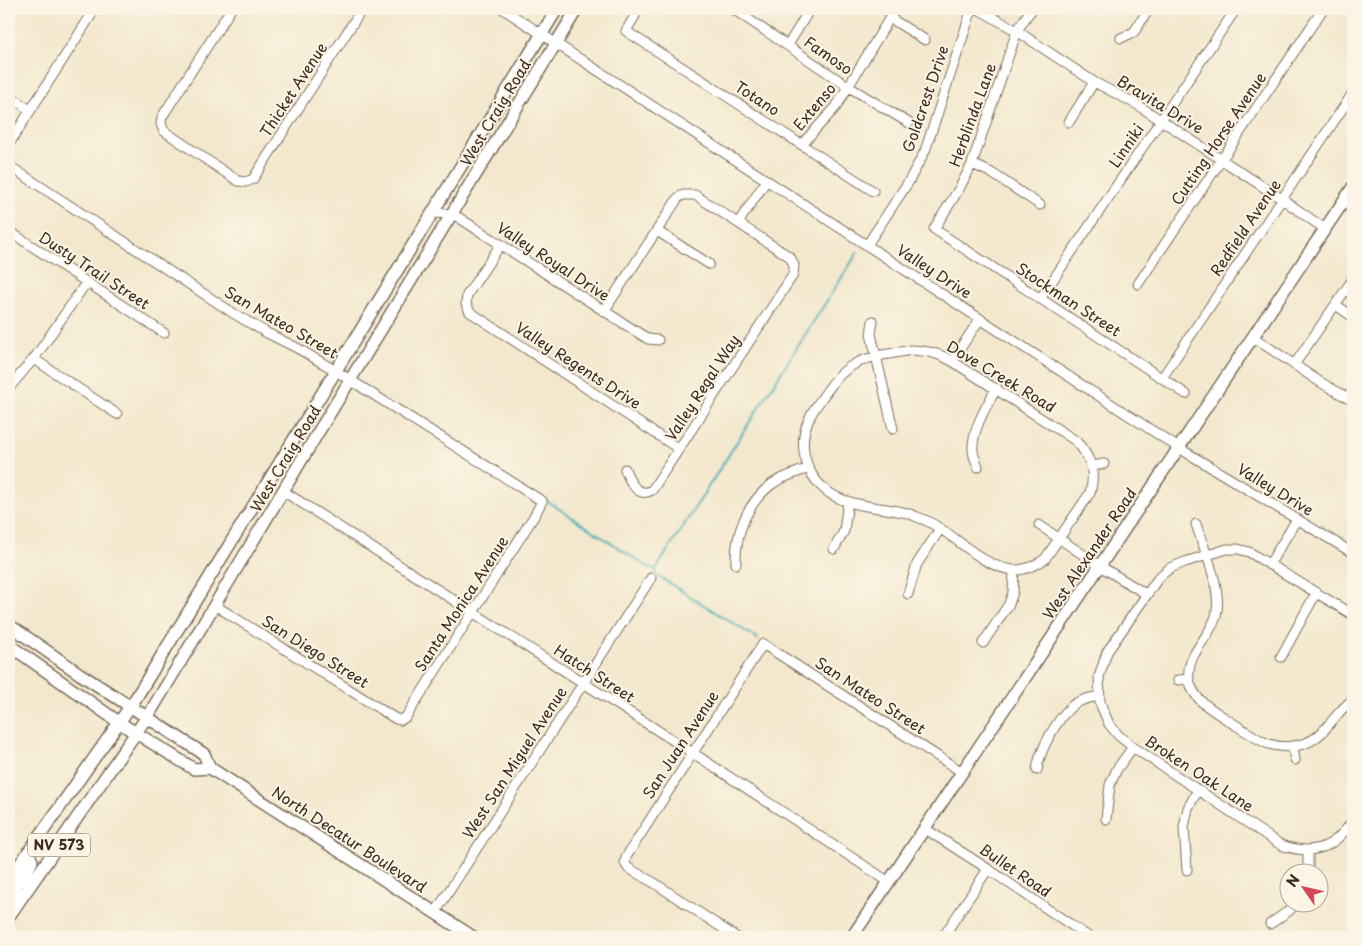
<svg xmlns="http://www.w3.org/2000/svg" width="1362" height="946" font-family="'Playpen Sans',sans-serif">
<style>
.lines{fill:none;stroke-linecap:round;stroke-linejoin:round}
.stream{stroke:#3aaab6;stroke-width:2}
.minor-casing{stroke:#7b6c5b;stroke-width:11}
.major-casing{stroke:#7b6c5b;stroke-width:14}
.minor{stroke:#fff;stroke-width:9}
.major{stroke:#fff;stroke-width:11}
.labels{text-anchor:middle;stroke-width:4;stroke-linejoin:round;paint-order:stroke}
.shield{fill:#fcf5e5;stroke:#75675a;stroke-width:1}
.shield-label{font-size:14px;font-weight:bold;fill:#3b2a1e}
.street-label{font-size:15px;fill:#3b2a1e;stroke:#fcf5e5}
</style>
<rect width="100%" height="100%" fill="#fcf5e5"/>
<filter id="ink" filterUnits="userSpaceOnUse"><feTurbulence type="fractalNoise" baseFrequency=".02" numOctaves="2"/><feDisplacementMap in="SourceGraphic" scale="10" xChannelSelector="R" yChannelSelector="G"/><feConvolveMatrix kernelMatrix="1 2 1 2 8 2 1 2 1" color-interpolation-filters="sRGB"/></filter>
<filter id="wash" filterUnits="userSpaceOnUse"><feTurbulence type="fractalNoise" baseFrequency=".0096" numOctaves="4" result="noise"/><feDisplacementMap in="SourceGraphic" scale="20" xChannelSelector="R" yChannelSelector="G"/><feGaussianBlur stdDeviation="1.12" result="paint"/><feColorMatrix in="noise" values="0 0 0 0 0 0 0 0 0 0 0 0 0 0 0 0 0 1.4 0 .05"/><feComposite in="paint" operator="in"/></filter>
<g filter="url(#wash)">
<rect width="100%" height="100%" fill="#f3e8cd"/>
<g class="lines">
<!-- stream -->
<path class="stream" d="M547 501 648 567 656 569
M656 569 858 252
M656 569V575L758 639"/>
</g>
</g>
<g filter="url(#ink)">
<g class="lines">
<defs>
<path id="minor" d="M231 9 162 117 161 124 164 131 238 181 246 182 253 179 362 9
M503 9 1179 448 1353 553
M639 9 626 31 873 191
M733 9 849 87 909 123
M978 9 1017 31 1094 82 1136 104 1282 199 1325 229
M1033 9 1028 14 1017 31 972 164 959 189 934 229 1186 394
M890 18 925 40
M1121 38 1134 32 1149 9
M788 45 810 9
M9 96 30 110
M1069 122 1094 82
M9 144 95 9
M802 144 836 107 895 9
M9 164 11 167 233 313 267 333 299 349 336 371 542 501 536 513 406 717 401 720 396 719 216 606
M972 164 990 172 1040 205
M432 213 453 214 648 339 658 340
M738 223 767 180
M9 231 164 333
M657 231 709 264
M501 244 467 295 466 304 470 312 679 449
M867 245 909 181 925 151 972 9
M1138 284 1323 9
M1040 299 1236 9
M1336 305 1353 317
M604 311 678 198 683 195H695L790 257 794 265 793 275 652 490C637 499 629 480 625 469
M873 321 871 334 893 429
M1253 337 1320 382 1353 401
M911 350C927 351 939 353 952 361L1076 441C1091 458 1096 471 1090 493L1045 559C1036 565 1024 571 1013 570 979 566 955 533 925 520 919 518 913 515 907 513 881 506 846 508 824 489 804 471 797 442 810 417 813 410 818 404 822 398 831 385 839 373 853 365 870 355 892 354 911 350Z
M34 359 117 414
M952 361 980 319
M1294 365 1353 279
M1162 378 1353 93
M9 388 36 356 86 283
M1092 466 1104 464
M978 467C977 463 975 459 974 456 968 436 987 404 997 388
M283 491 693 753 889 882
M1196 524C1204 550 1223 589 1216 616 1210 638 1186 654 1189 678 1190 687 1195 695 1201 701 1208 708 1261 742 1269 744 1282 748 1293 748 1306 743 1327 735 1335 711 1353 700
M1039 525 1100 566 1146 594
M834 549 844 531 848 501
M736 564C735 533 747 503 772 484 782 477 797 473 808 468
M1269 565 1297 519
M908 594 917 564 940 529
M1353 615 1249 552 1238 549H1227L1185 562 1170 568 1159 577 1107 652 1099 677 1100 703 1109 724 1119 736 1133 747 1281 845C1313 856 1334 849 1353 820
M983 643 1009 604 1013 592 1014 570
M1281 657 1316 593
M1178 680 1189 679
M1293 748 1295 760
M1037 770C1039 751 1058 717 1073 705 1081 699 1090 698 1099 696
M1106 819 1110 785 1117 769 1133 747
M924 828 988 869 1089 937
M1308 851V874
M1187 870 1184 827 1188 808 1198 790
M435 913 651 578
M1270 924 1290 910 1294 904
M736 937 656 884 628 868 625 863 626 857 763 644 962 772
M943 937 988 869"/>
<path id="major" d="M9 625 80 674 204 754 210 768 473 937
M9 645 120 723 194 769 210 768
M28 852 32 861C28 872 21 874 29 886
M13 873 18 882 13 895 15 907
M9 880 134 701 557 9
M9 916 151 711 319 431 577 9
M852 937 1353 187"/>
</defs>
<!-- minor casing -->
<use href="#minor" class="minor-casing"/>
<!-- major casing -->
<use href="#major" class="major-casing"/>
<!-- minor -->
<use href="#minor" class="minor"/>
<!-- major -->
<use href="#major" class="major"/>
</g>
</g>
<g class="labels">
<!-- shield labels -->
<rect class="shield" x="28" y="833.5" width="62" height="23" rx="4"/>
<g class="shield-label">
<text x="59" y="850">NV 573</text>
</g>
<!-- street labels -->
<g class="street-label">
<text transform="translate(828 56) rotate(35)" y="5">Famoso</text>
<text transform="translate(294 90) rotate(-57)" y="5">Thicket Avenue</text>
<text transform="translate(757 99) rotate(33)" y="5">Totano</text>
<text transform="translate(926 99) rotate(-71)" y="5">Goldcrest Drive</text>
<text transform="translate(1160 105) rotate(31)" y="5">Bravita Drive</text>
<text transform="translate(815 107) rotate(-50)" y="5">Extenso</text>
<text transform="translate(496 113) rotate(-59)" y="5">West Craig Road</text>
<text transform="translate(973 115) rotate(-70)" y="5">Herblinda Lane</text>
<text transform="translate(1219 139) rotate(-56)" y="5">Cutting Horse Avenue</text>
<text transform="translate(1127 146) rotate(-56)" y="5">Linniki</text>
<text transform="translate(1246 228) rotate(-56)" y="5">Redfield Avenue</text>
<text transform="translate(553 262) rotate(33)" y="5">Valley Royal Drive</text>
<text transform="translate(94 271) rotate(33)" y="5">Dusty Trail Street</text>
<text transform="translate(934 272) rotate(33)" y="5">Valley Drive</text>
<text transform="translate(1068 300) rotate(33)" y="5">Stockman Street</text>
<text transform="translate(281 323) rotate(30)" y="5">San Mateo Street</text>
<text transform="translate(578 366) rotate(33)" y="5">Valley Regents Drive</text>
<text transform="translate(1001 377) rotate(31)" y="5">Dove Creek Road</text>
<text transform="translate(703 388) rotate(-57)" y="5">Valley Regal Way</text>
<text transform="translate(286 459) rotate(-59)" y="5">West Craig Road</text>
<text transform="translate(1275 490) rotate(31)" y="5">Valley Drive</text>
<text transform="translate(1090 554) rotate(-56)" y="5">West Alexander Road</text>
<text transform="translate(462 604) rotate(-57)" y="5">Santa Monica Avenue</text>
<text transform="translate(315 652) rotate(32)" y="5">San Diego Street</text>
<text transform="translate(594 674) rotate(33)" y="5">Hatch Street</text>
<text transform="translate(870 696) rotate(33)" y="5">San Mateo Street</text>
<text transform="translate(681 745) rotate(-57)" y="5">San Juan Avenue</text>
<text transform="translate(515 763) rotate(-57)" y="5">West San Miguel Avenue</text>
<text transform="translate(1199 774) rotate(33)" y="5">Broken Oak Lane</text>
<text transform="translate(349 840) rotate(33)" y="5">North Decatur Boulevard</text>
<text transform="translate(1015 871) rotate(34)" y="5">Bullet Road</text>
</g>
</g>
<!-- margin -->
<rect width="1362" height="946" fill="none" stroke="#fcf5e5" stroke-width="30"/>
<!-- north arrow -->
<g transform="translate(1304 888) rotate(304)"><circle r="24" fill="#fcf5e5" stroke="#afa495"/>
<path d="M0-4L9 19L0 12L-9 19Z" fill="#d1495b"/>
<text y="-8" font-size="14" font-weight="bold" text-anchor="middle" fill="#3b2a1e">N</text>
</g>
</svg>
